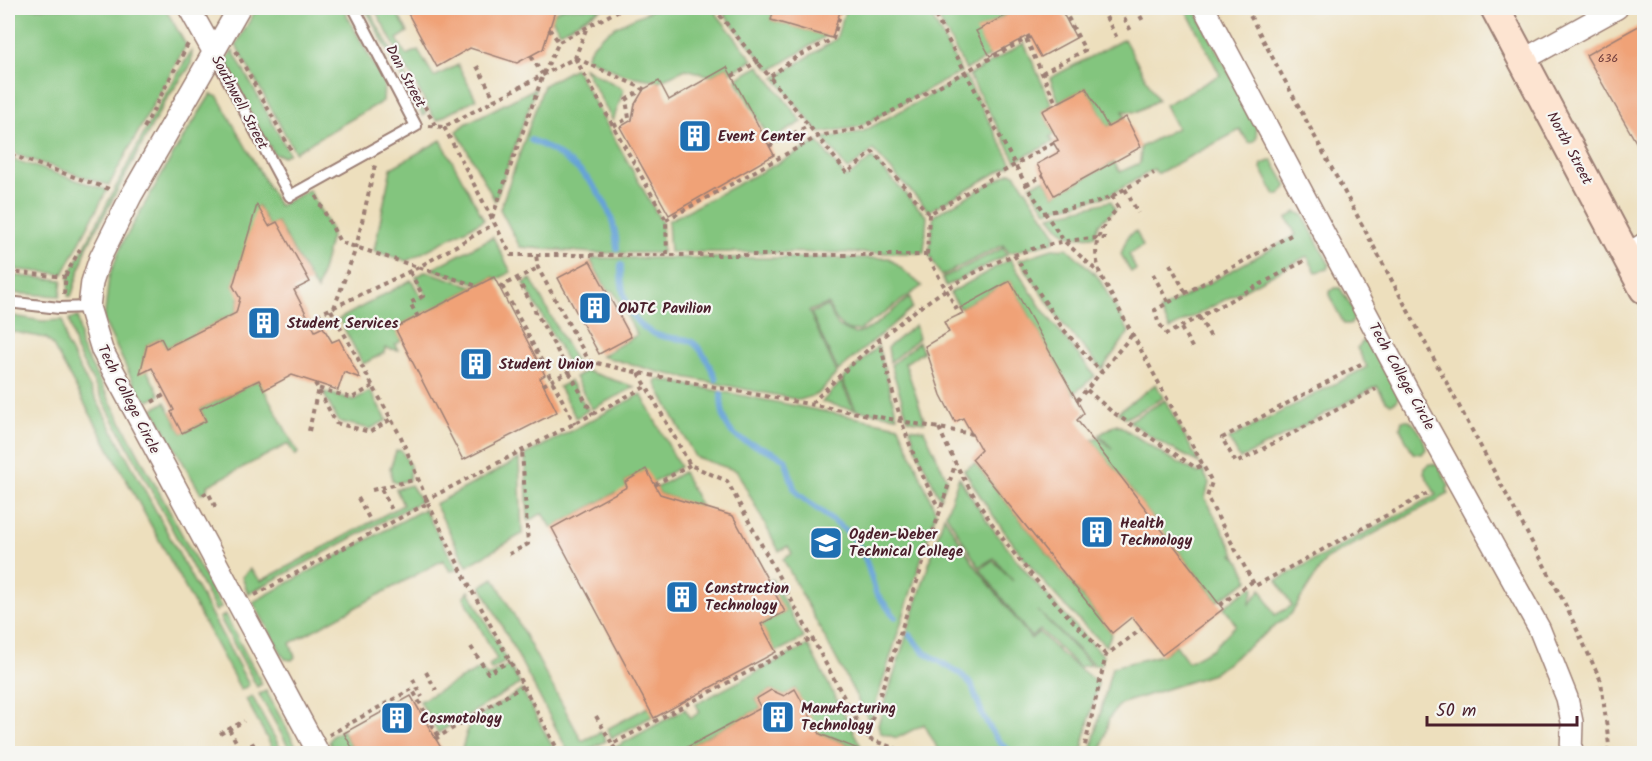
<svg xmlns="http://www.w3.org/2000/svg" width="1652" height="761" font-family="Kalam,sans-serif">
<style>
.green{fill:#83c57e;stroke:#667254;stroke-width:1.5}
.lines{fill:none;stroke-linecap:round;stroke-linejoin:round}
.stream{stroke:#66a3d7;stroke-width:6}
.building{fill:#f0a277}
.lane-casing{stroke:#9c7f74;stroke-width:14}
.street-casing{stroke:#9c7f74;stroke-width:24}
.secondary-casing{stroke:#9c7f74;stroke-width:32}
.path{stroke:#9c7f74;stroke-width:4;stroke-dasharray:4.5 4.5;stroke-linecap:butt}
.lane{stroke:#fff;stroke-width:10}
.street{stroke:#fff;stroke-width:21}
.secondary{stroke:#fde4d1;stroke-width:28}
.labels{text-anchor:middle;stroke-width:4.5;stroke-linejoin:round;paint-order:stroke}
.number-label{font-size:12px;fill:#74403e}
.street-label{font-size:15px;fill:#4a1f2b;stroke:#f6f6f2}
.poi-label{font-size:15px;font-weight:bold;fill:#4a1f2b;stroke:#f6f6f2;text-anchor:start}
</style>
<rect width="100%" height="100%" fill="#f6f6f2"/>
<filter id="ink" filterUnits="userSpaceOnUse"><feTurbulence type="fractalNoise" baseFrequency=".0167" numOctaves="2"/><feDisplacementMap in="SourceGraphic" scale="12" xChannelSelector="R" yChannelSelector="G"/><feConvolveMatrix kernelMatrix="1 2 1 2 8 2 1 2 1" color-interpolation-filters="sRGB"/></filter>
<filter id="wash" filterUnits="userSpaceOnUse"><feTurbulence type="fractalNoise" baseFrequency=".008" numOctaves="4" result="noise"/><feDisplacementMap in="SourceGraphic" scale="24" xChannelSelector="R" yChannelSelector="G"/><feGaussianBlur stdDeviation="1.35" result="paint"/><feColorMatrix in="noise" values="0 0 0 0 0 0 0 0 0 0 0 0 0 0 0 0 0 1.4 0 .05"/><feComposite in="paint" operator="in"/></filter>
<g filter="url(#wash)">
<rect width="100%" height="100%" fill="#eddfbd"/>
<!-- green -->
<path class="green" d="M8 8H165L186 45 109 185 16 155 8 139Z
M257 8H343L384 84 383 101 295 152 236 45Z
M365 8H368L426 114 423 116Z
M374 8H394L408 32 397 39 406 55 418 50 434 77 458 65 476 99 437 120 433 116Z
M563 8H603L560 32 552 19 554 13Z
M656 8H712L753 60 730 73 727 67 711 76 686 69 659 81 624 75 586 57C597 30 631 20 656 8Z
M719 8H774L771 20 826 36 773 69 768 68Z
M846 8H927L961 72 859 127 819 133 775 78 836 39Z
M933 8H1014L1015 10 977 31 990 56 966 70Z
M1185 8H1194L1255 121 1257 136 1254 142 1249 143 1240 130 1157 174 1154 169 1108 196 1046 211 1030 186 1045 179 1054 195 1114 162 1120 172 1140 163 1141 147 1177 128 1165 105 1220 75Z
M1124 39 1158 100 1136 112 1123 111 1126 117 1108 127 1086 88 1059 102 1050 78Z
M1024 43 1052 105 1042 111 1055 134 1050 137 1053 142 1016 161 969 75Z
M192 50 191 65 166 100 87 247 71 297 68 296 69 276 161 101Z
M233 51 289 153 284 156 274 154 229 74 228 57Z
M759 66 802 122 770 140 736 79Z
M575 68 662 223V253H593L520 247 500 209 544 85Z
M584 68 624 89 613 121Z
M965 76 1012 164 929 211 873 150 848 170 823 138 862 132Z
M536 88 495 201 457 131 467 123Z
M211 94 218 97 279 206 309 190 332 232 317 291 277 222 269 226 258 206 233 286 240 295 236 313 166 348 161 338 147 345 143 363 160 395 149 401 140 396 104 321 109 277 122 244 174 153Z
M441 140 484 220 407 261 374 251 391 168Z
M818 142 846 178 872 158 927 217 924 253 670 252 668 221Z
M15 160 107 190 63 274 8 269V168Z
M1272 160 1287 186 1280 195H1275L1261 168 1262 164Z
M1011 172 1016 175 1056 235 1053 242 1009 253 1003 245 941 276 929 254 934 215Z
M1111 201 1115 209 1099 224 1095 236C1068 238 1067 238 1050 216Z
M1296 212 1303 215 1329 264 1327 269 1316 272 1307 256 1170 329 1160 310 1296 235 1287 218Z
M1136 231 1143 246 1129 254 1136 270 1131 272 1121 254 1128 236Z
M493 237 511 272 496 280 494 277 480 284 432 269Z
M1003 248 1007 255 946 286 942 278Z
M1067 248 1098 277 1129 332 1102 369 1062 323 1019 260 1052 249Z
M593 258H889L922 286 860 330C841 334 835 318 828 304L809 311 837 373 818 394 800 400 659 372 601 356 637 335 613 291H608L591 261Z
M1010 259 1042 309 1095 376 1073 394 1010 281 960 308 950 293Z
M426 271 475 287 395 328 401 341 395 345 398 350 385 348 384 353 363 364 339 319 411 280 422 298 426 295 416 277Z
M8 275 62 280 60 296 8 293Z
M531 279 576 363 570 367 524 283Z
M1335 288H1340L1356 314 1351 324H1344L1330 297V291Z
M910 297 912 308 838 371 811 313 827 306 838 326 855 334 871 328Z
M8 315 42 321 63 320 66 343 249 685 241 690 52 344 46 338 8 331Z
M78 317 81 347 221 607 216 611 76 350 69 319Z
M915 325 919 338 890 362 888 347Z
M1364 340 1370 341 1399 395 1397 401 1391 404 1386 401 1377 386 1240 459 1229 439 1367 367 1357 348Z
M919 342 923 352 905 363 925 422 908 420 891 365Z
M878 346 897 416 856 410 842 380Z
M586 371 635 387 592 409 575 377Z
M657 379 899 426 936 512 870 722 783 559 792 554 788 546 779 551 737 471 695 457 655 382Z
M259 380 298 453 295 456 288 444 207 486V490L201 494 153 409 165 402 182 433 206 421 200 409Z
M570 381 588 410 576 418 559 387Z
M841 382 854 410 822 402Z
M1156 384 1163 398 1126 418 1118 412Z
M370 391 387 420 370 429 338 421 323 392 354 400Z
M641 394 680 467 653 483 645 470 625 482 628 490 618 496 615 493 552 528 543 513 528 521 525 455Z
M1165 400 1199 463 1161 443 1129 421Z
M1402 420H1409C1418 427 1424 438 1426 449L1422 454 1413 453 1400 428Z
M1117 424 1166 456 1198 473 1203 471 1209 483 1205 498 1237 557 1232 554 1238 559 1249 580 1217 601 1092 440 1098 437 1113 449 1099 435Z
M910 428 924 430 947 479 940 499 916 448Z
M401 450 410 466 409 480 396 483 392 480 390 469 396 451Z
M519 459 522 534 467 566 435 504Z
M975 463 1112 633 1106 646C1048 594 1004 536 964 470Z
M1429 464 1438 465 1449 486 1447 489 1449 494 1326 559 1291 614 1213 674 1120 704 1109 718 1101 753 1090 754 1112 667 1162 655 1176 645 1188 662 1212 649 1236 625 1224 607 1253 586 1254 589 1249 605 1261 589 1275 615 1292 606 1277 580 1436 495 1424 473 1425 468Z
M683 472 701 507 660 494 656 488Z
M959 477C998 544 1049 600 1103 655L1101 665H1094L1038 611 1091 665 1079 667 1040 630 1031 637 980 569 993 560 1013 581 994 558 979 567 946 514Z
M411 485 421 501 248 594 242 577 250 569 261 581 403 505 396 489Z
M424 509 458 570 450 571 443 560 290 643 295 657 292 660 285 659 253 602Z
M944 516 974 564 1031 639 1039 632 1061 654 1098 683 1081 753H949L939 751 924 724 897 738 881 733 878 725Z
M494 578 582 741 601 732 606 741 583 753H569L481 586Z
M772 579 804 638 776 652 761 625 785 612 768 581Z
M469 591 507 661 491 670 489 665 497 660 464 597Z
M225 615 262 684 257 687 220 618Z
M808 645 863 750 818 733 795 689 784 696 771 690 756 699 761 708 676 753H620L616 747 685 709 691 718 700 712 696 704Z
M509 665 520 684 438 733 420 701 481 668 487 677Z
M522 690 556 753H464L462 749 470 721Z
M266 691 297 748 291 751 259 694Z
M252 696 283 753H275L246 699Z
M648 707 653 716 612 738 607 729Z
M342 730 355 753H335L329 742 332 736Z"/>
<g class="lines">
<!-- stream -->
<path class="stream" d="M531 140C577 160 614 195 617 248
M621 265C620 298 631 334 672 338 682 339 689 338 697 346 706 355 711 368 716 379
M721 394C722 449 749 436 785 459L794 488 799 495 852 535 866 560 876 593 895 617
M910 635 924 652 962 675 972 686 983 716 996 738 1012 754"/>
</g>
<g id="blocks">
<!-- building -->
<path class="building" d="M405 8H556L543 49 517 63 470 48 437 67Z
M774 8H841L832 38 771 20Z
M1020 8H1060L1076 38 1041 57 1029 35 990 56 976 31Z
M1644 23V156L1586 55Z
M727 67 774 155 669 215 620 127 632 120 635 104 644 89 659 81 669 100Z
M1086 88 1108 127 1126 117 1141 147 1054 195 1037 164 1059 152 1053 142 1058 140 1042 111Z
M257 205 269 226 277 222 310 282 294 290 315 331 323 327 332 342 339 339 360 378 344 372 338 390 292 375 264 390 259 380 200 409 206 421 182 433 171 412 174 410 152 368 140 374 147 345 161 338 166 348 236 313 240 298 233 286Z
M590 261 631 337 599 354 558 278Z
M494 277 545 375 540 378 557 412 463 460 395 328Z
M1010 281 1084 413 1077 420 1223 609 1162 655 1132 617 1112 633 972 459 981 450 963 418 955 422 941 395 925 346 949 332 944 322 963 313 960 308Z
M646 469 660 494 733 516 785 612 761 624 776 652 654 718 552 528 627 487 625 482Z
M795 689 820 734 868 753H676L761 708 756 699 771 690 784 696Z
M411 696 444 753H355L344 733Z"/>
</g>
</g>
<g filter="url(#ink)">
<use href="#blocks" fill-opacity="0" stroke="#9c7f74" stroke-width="1.5"/>
<g class="lines">
<defs>
<path id="lane" d="M213 52 290 196 416 126 354 8
M8 302 59 308 89 307"/>
<path id="street" d="M189 8 213 51
M239 8 131 196 100 258 92 282 89 307 102 350 319 754
M1204 8 1411 397 1539 628 1567 698 1572 722 1571 754
M1523 60 1617 8
M1626 255 1644 244"/>
<path id="secondary" d="M1495 8 1644 289"/>
</defs>
<!-- lane casing -->
<use href="#lane" class="lane-casing"/>
<!-- street casing -->
<use href="#street" class="street-casing"/>
<!-- secondary casing -->
<use href="#secondary" class="secondary-casing"/>
<!-- path -->
<path class="path" d="M714 8 847 173 873 152 929 214 1053 143
M931 8 1026 185 1064 241 1099 273
M1136 8 1144 23
M1246 8 1565 604 1601 681 1609 745 1607 754
M1120 10 1131 31
M1106 17 1118 40
M549 29 559 42
M1026 39 1056 103
M236 51 292 152
M531 56 542 74
M575 58 666 220 667 255
M576 58 644 89
M477 66 495 100
M1042 73 1085 50 1063 8
M732 76 759 61
M771 76 796 57 833 39 842 8
M416 90 436 127
M429 126 444 127 575 58 587 27
M613 126 629 118 626 100 643 89
M444 127 511 255H536L538 268 589 361 639 373 972 434
M144 128 188 44
M8 144 11 155 8 161
M769 146 810 125
M11 155 112 190
M1026 185 1044 175
M1125 189 1138 213
M316 196 340 242 477 286
M1112 196 1118 208C1098 230 1091 244 1100 274L1212 482 1207 497 1255 586 1430 492
M1043 213 1090 204 1112 196 1154 173
M929 214 927 255 960 315
M492 218 543 75 559 42 623 8
M666 220 819 136 859 129 1030 37
M1291 235 1155 310 1158 322 1167 334 1306 260
M536 255H927
M1014 255 1063 329 1102 373
M1170 264 1186 293
M8 272 66 277
M410 272 423 296 410 303 418 317
M1153 274 1168 302
M517 278 593 415
M502 286 575 424
M499 287 538 268
M64 294 66 275 80 249
M334 308 356 248 375 165
M331 310 401 437 428 503 465 578 560 754
M1199 317 1212 339
M309 319 419 267 494 224
M1181 328 1193 349
M879 338C893 398 909 454 939 508
M1361 364 1222 438 1236 463 1376 389
M639 373 690 465 727 481 866 738 911 754
M315 383 336 423 370 432 391 419
M543 385 589 361
M1087 390 1111 411 1196 468 1202 465
M1077 401 1132 335
M152 402 166 394
M812 403C892 323 989 236 1110 238
M939 428C977 518 1038 587 1106 655
M309 431 318 388 352 398 373 386
M655 485 690 465
M381 489 392 510
M372 490 418 479
M203 495 208 492 217 510
M358 498 370 520
M509 554 528 544 522 450
M255 595 428 503 426 500 647 386
M1220 605 1253 581
M471 647 488 673 510 661
M426 672 436 690
M413 679 422 697
M596 716 618 754
M229 729 243 754
M220 734 244 721
M329 735 412 689 439 737
M866 738 955 465
M435 739 523 686
M235 754 257 742
M607 754 615 749 612 744 812 638
M1083 754 1106 655 1142 629"/>
<!-- lane -->
<use href="#lane" class="lane"/>
<!-- street -->
<use href="#street" class="street"/>
<!-- secondary -->
<use href="#secondary" class="secondary"/>
</g>
</g>
<!-- icons -->
<defs>
<symbol id="building-square" viewBox="-11 -11 22 22"><rect x="-9" y="-9" width="18" height="18" rx="4" fill="#1f6fb2" stroke="#f6f6f2"/><path d="M-4-6H4V6H1V3H-1V6H-4ZM-2.5-4.3h1.7v1.8h-1.7ZM.8-4.3h1.7v1.8H.8ZM-2.5-1h1.7V.8h-1.7ZM.8-1h1.7V.8H.8Z" fill="#fff"/></symbol>
<symbol id="university-square" viewBox="-11 -11 22 22"><rect x="-9" y="-9" width="18" height="18" rx="4" fill="#1f6fb2" stroke="#f6f6f2"/><path d="M0-5L7-2L0 1L-7-2ZM-4 1L0 2.5L4 1V4Q0 6-4 4Z" fill="#fff"/></symbol>
</defs>
<g fill-rule="evenodd">
<use href="#building-square" x="676" y="117" width="38" height="38"/>
<use href="#building-square" x="576" y="289" width="38" height="38"/>
<use href="#building-square" x="245" y="304" width="38" height="38"/>
<use href="#building-square" x="457" y="345" width="38" height="38"/>
<use href="#building-square" x="1078" y="513" width="38" height="38"/>
<use href="#university-square" x="807" y="524" width="38" height="38"/>
<use href="#building-square" x="663" y="578" width="38" height="38"/>
<use href="#building-square" x="759" y="698" width="38" height="38"/>
<use href="#building-square" x="378" y="699" width="38" height="38"/>
</g>
<g class="labels">
<!-- number labels -->
<g class="number-label">
<text x="1608" y="62">636</text>
</g>
<!-- street labels -->
<g class="street-label">
<text transform="translate(406 76) rotate(62)" y="5">Dan Street</text>
<text transform="translate(240 102) rotate(62)" y="5">Southwell Street</text>
<text transform="translate(1570 148) rotate(62)" y="5">North Street</text>
<text transform="translate(1402 376) rotate(61)" y="5">Tech College Circle</text>
<text transform="translate(129 399) rotate(63)" y="5">Tech College Circle</text>
</g>
<!-- poi labels -->
<g class="poi-label">
<text x="718" y="141">Event Center</text>
<text x="618" y="313">OWTC Pavilion</text>
<text x="287" y="328">Student Services</text>
<text x="499" y="369">Student Union</text>
<text x="1120" y="528">Health<tspan x="1120" dy="17">Technology</tspan></text>
<text x="849" y="539">Ogden-Weber<tspan x="849" dy="17">Technical College</tspan></text>
<text x="705" y="593">Construction<tspan x="705" dy="17">Technology</tspan></text>
<text x="801" y="713">Manufacturing<tspan x="801" dy="17">Technology</tspan></text>
<text x="420" y="723">Cosmotology</text>
</g>
</g>
<!-- margin -->
<rect width="1652" height="761" fill="none" stroke="#f6f6f2" stroke-width="30"/>
<!-- scale -->
<path d="M1427 716v9h150v-9" fill="none" stroke="#4a1f2b" stroke-width="3"/>
<text x="1436" y="716" font-size="18" fill="#4a1f2b" stroke="#f6f6f2" stroke-width="4.5" paint-order="stroke">50 m</text>
</svg>
